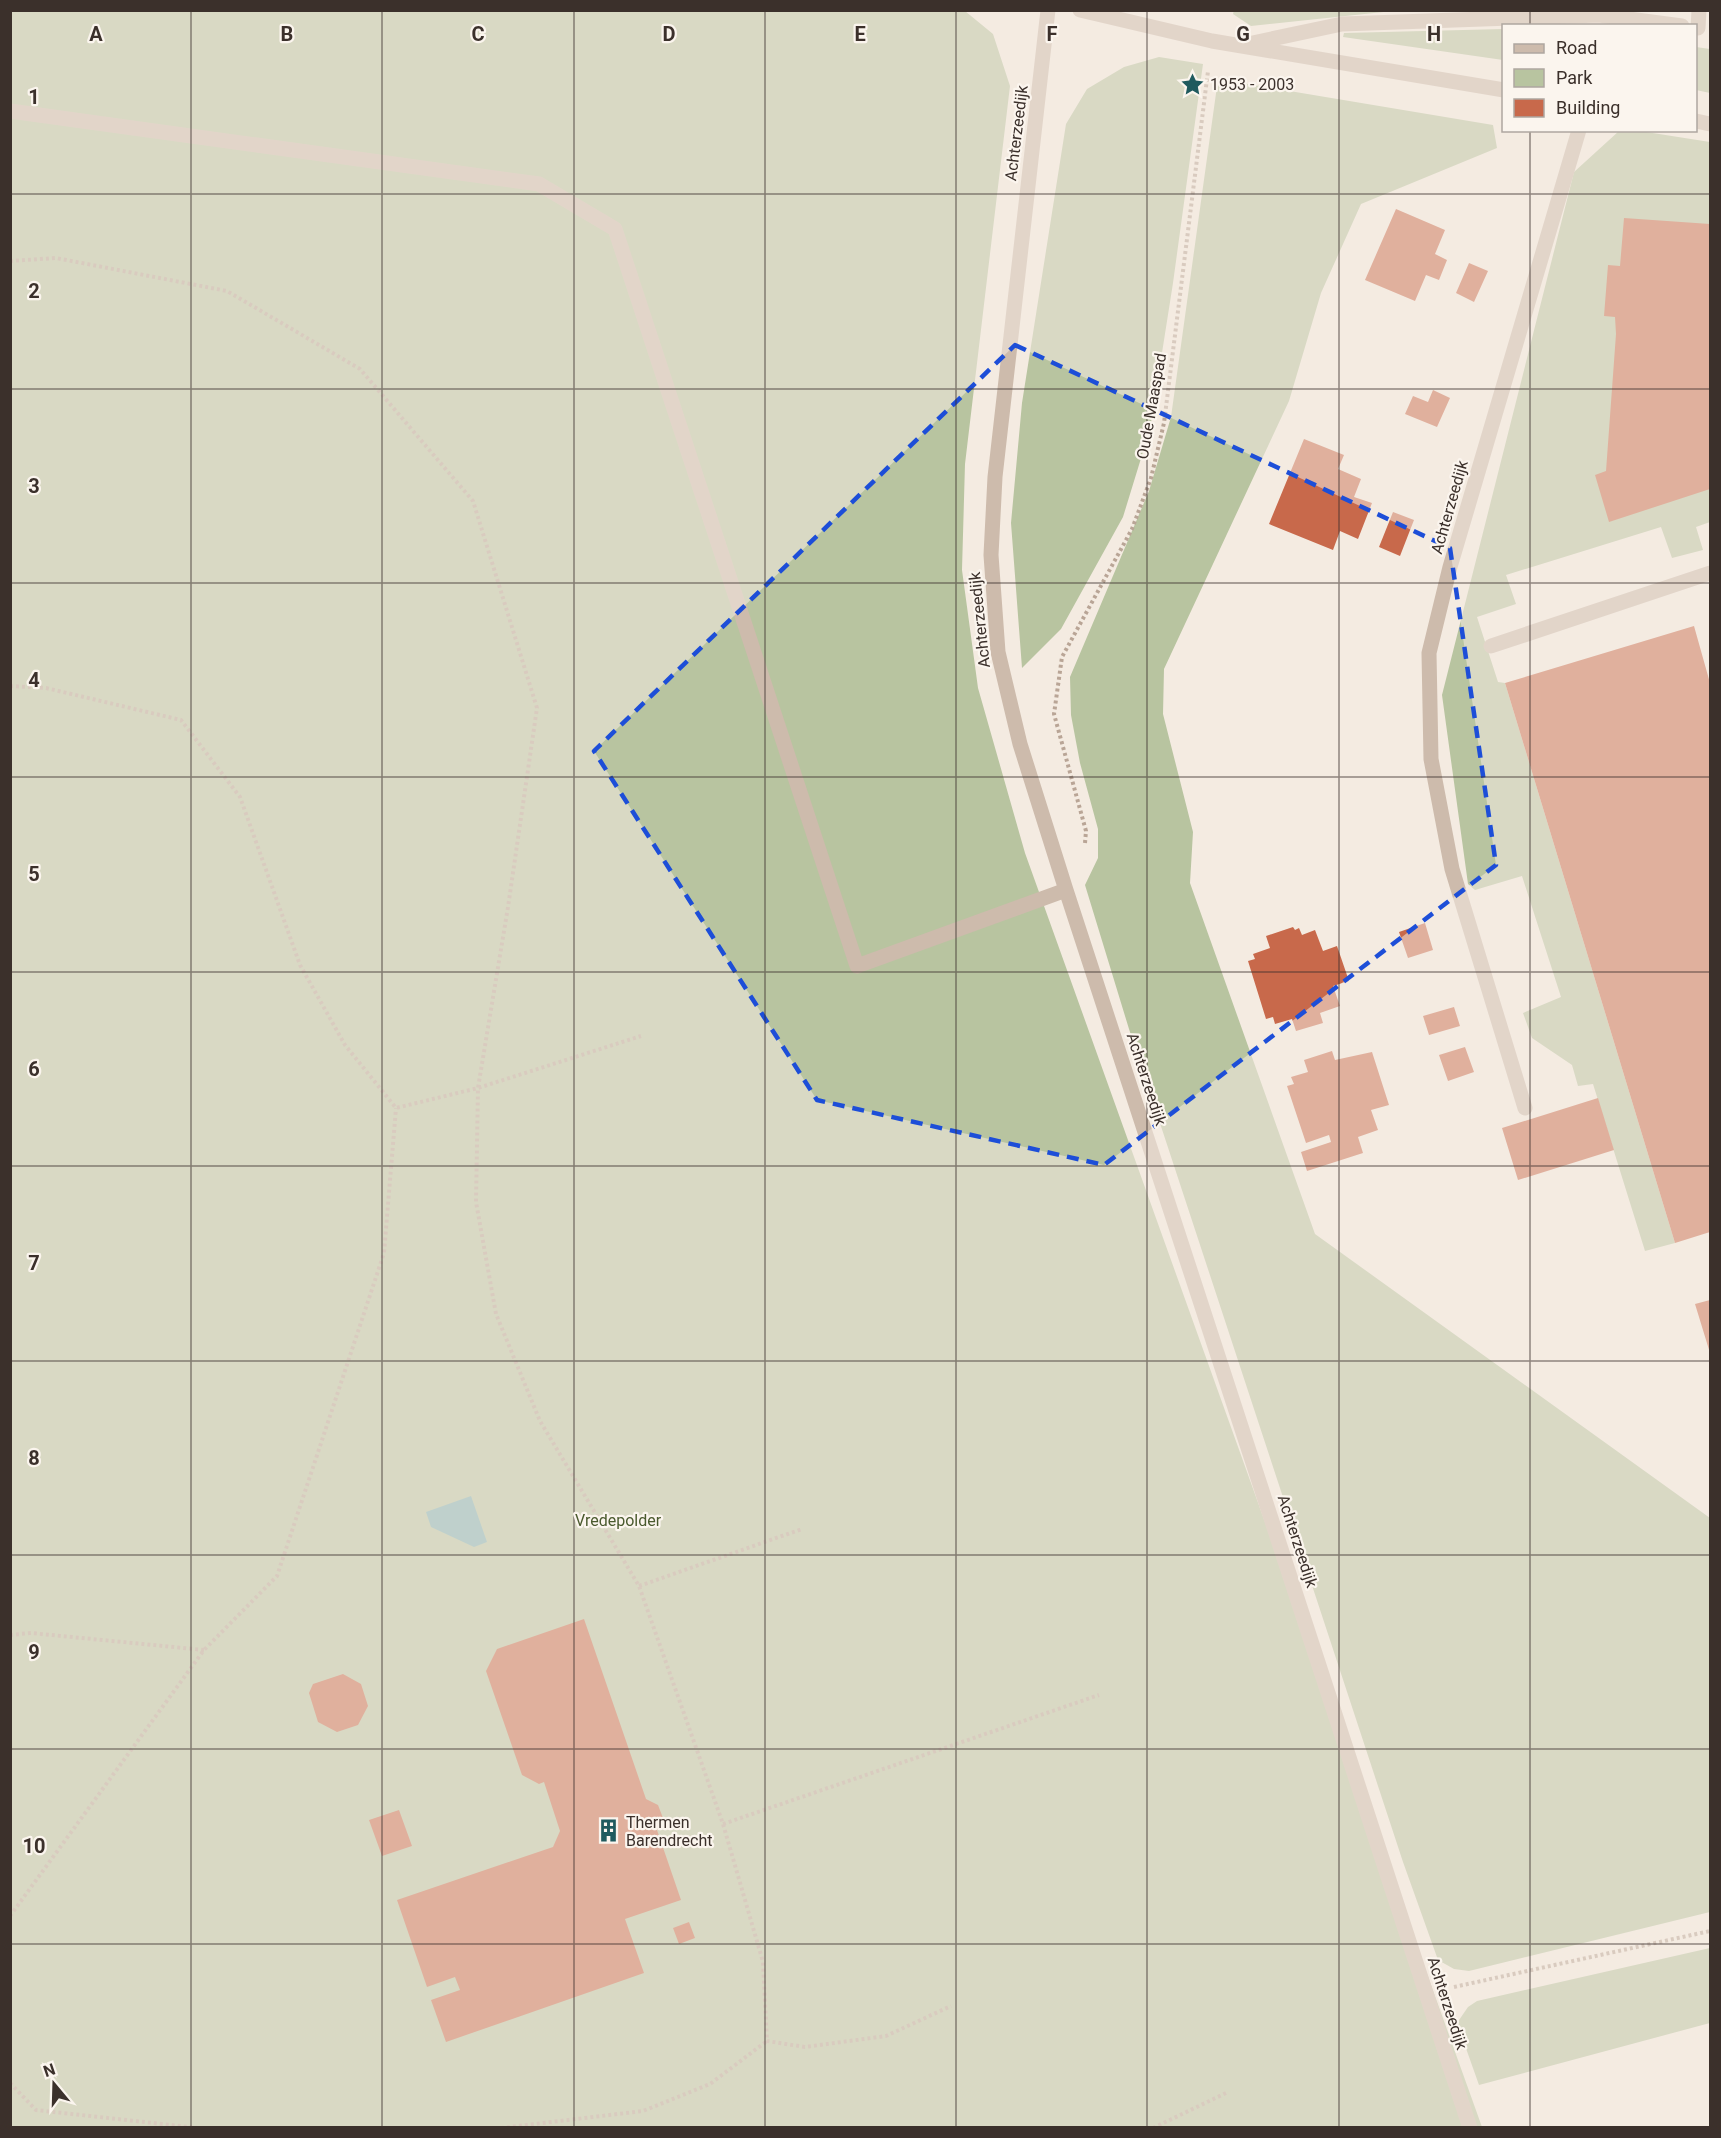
<svg xmlns="http://www.w3.org/2000/svg" width="1721" height="2138" font-family="Roboto,sans-serif">
<style>
.green{fill:#b8c4a0}
.water{fill:#7fb0b2}
.building{fill:#c8694b}
.lines{fill:none;stroke-linecap:round;stroke-linejoin:round}
.path{stroke:#b9a596;stroke-width:4;stroke-dasharray:3 3;stroke-linecap:butt}
.minor{stroke:#cdbbac;stroke-width:15}
.marked{fill:none;stroke:#1d4ed8;stroke-width:4.5;stroke-dasharray:12 8;stroke-linejoin:round}
.grid{fill:none;stroke:#3b302b;stroke-width:1.5;stroke-opacity:0.55}
.labels{text-anchor:middle;stroke-width:4.5;stroke-linejoin:round;paint-order:stroke}
.poi-label{font-size:16px;fill:#3b302b;stroke:#fbf5ee;text-anchor:start}
.street-label{font-size:16px;fill:#3b302b;stroke:#fbf5ee}
.park-label{font-size:16px;fill:#4a5a2e;stroke:#fbf5ee}
.grid-label{font-size:20px;text-anchor:middle;font-weight:bold;fill:#3b302b;stroke:#fbf5ee;stroke-width:4.5;stroke-linejoin:round;paint-order:stroke}
</style>
<rect width="100%" height="100%" fill="#f4ebe1"/>
<!-- green -->
<path class="green" d="M1234 10H1393V11L1251 26 1233 14Z
M11 11H965L993 34 1010 86 965 464 962 570 978 688 1025 853 1482 2127 11 2128Z
M1503 29V60L1343 37 1344 33Z
M1696 47 1710 49V93L1696 90Z
M1159 57 1203 64 1173 283 1150 429 1123 517 1061 629 1022 668 1011 523 1022 403 1066 124 1087 89 1124 67Z
M1218 79 1493 125 1497 148 1361 204 1321 293 1289 401 1164 669 1163 714 1193 832 1190 883 1315 1234 1710 1518V1912L1469 1971 1454 1969 1438 1960 1403 1862 1129 1029 1085 885 1098 858V829L1080 763 1071 715 1070 677 1149 491 1171 417Z
M1619 131H1640L1710 142V522L1696 527 1703 550 1672 558 1661 527 1506 575 1516 604 1477 617 1498 682 1505 683 1675 1243 1645 1251 1593 1084 1578 1086 1572 1065 1532 1038 1523 1013 1561 997 1522 876 1475 890 1468 884 1442 695 1574 172Z
M1710 1948V2023L1479 2085 1457 2023 1468 2007 1477 2001Z"/>
<!-- water -->
<path class="water" d="M471 1496 487 1542 474 1547 431 1527 426 1512Z"/>
<!-- building -->
<path class="building" d="M1396 209 1445 230 1435 254 1447 260 1439 280 1426 275 1415 301 1365 280Z
M1624 218 1710 224V489L1609 522 1595 475 1606 471 1616 334 1615 317 1604 316 1608 265 1620 266Z
M1469 263 1488 271 1474 302 1456 293Z
M1433 390 1450 398 1437 427 1405 414 1413 396 1428 402Z
M1304 439 1344 455 1338 469 1361 479 1354 497 1372 503 1358 539 1340 531 1333 550 1269 524Z
M1393 512 1414 520 1400 556 1379 547Z
M1694 626 1710 683V1232L1675 1243 1505 683Z
M1425 923 1433 950 1408 958 1399 932Z
M1293 927 1295 930 1299 928 1302 935 1315 930 1323 951 1337 946 1349 981 1333 986 1340 1006 1320 1013 1323 1023 1296 1031 1292 1019 1275 1024 1273 1017 1266 1019 1248 961 1255 959 1253 954 1270 948 1266 936Z
M1454 1007 1460 1026 1429 1035 1423 1016Z
M1465 1047 1474 1072 1448 1081 1439 1055Z
M1332 1051 1335 1060 1372 1052 1389 1105 1371 1110 1378 1130 1358 1137 1363 1153 1307 1171 1301 1152 1331 1142 1329 1135 1306 1143 1287 1086 1294 1084 1291 1077 1308 1072 1304 1060Z
M1598 1098 1614 1150 1518 1180 1502 1128Z
M1710 1300V1353L1695 1304Z
M584 1619 646 1799 658 1805 663 1818 657 1830 681 1900 625 1919 644 1973 446 2042 431 2000 460 1990 455 1977 427 1987 397 1900 553 1847 560 1831 544 1782 539 1784 522 1775 486 1671 497 1649Z
M343 1674 361 1684 368 1706 358 1725 337 1732 318 1722 309 1693 313 1684Z
M399 1810 412 1846 382 1856 369 1820Z
M689 1922 695 1938 679 1944 673 1928Z"/>
<g class="lines">
<!-- path -->
<path class="path" d="M10 261 56 258 227 291 360 369 473 501 537 708 508 907 478 1088 476 1202 496 1314 540 1421 639 1586 723 1824 763 1962 767 2041 805 2047 886 2036 951 2006
M10 686 46 688 181 720 240 797 300 965 345 1045 396 1108 478 1088 641 1036
M1085 843 1086 831 1054 714 1062 657 1132 529 1151 478 1164 423 1208 71
M639 1586 802 1529
M10 1635 31 1633 204 1650
M723 1824 1099 1695
M10 1916 204 1650 277 1576 384 1253 396 1108
M1454 1987 1710 1931
M10 2083 36 2110 198 2128
M501 2128 643 2111 710 2084 767 2041
M1153 2128 1226 2093"/>
<!-- minor -->
<path class="minor" d="M1048 10 995 477 991 555 998 652 1020 744 1066 890 1470 2128
M1080 10 1212 41 1504 90
M1698 28 1699 10
M1243 45 1342 24 1599 15 1682 26
M10 111 539 184 615 229 857 966 1066 890
M1696 121 1710 124
M1491 646 1710 573
M1525 1108 1452 869 1431 759 1429 653 1450 567 1579 130"/>
</g>
<!-- marked area -->
<path d="M0 0H1721V2138H0ZM1015 345 1450 548 1496 865 1104 1165 817 1100 594 751Z" fill="#f4ebe1" fill-opacity=".55" fill-rule="evenodd"/>
<path class="marked" d="M1015 345 1450 548 1496 865 1104 1165 817 1100 594 751Z"/>
<!-- grid -->
<path class="grid" d="M191 10V2128M382 10V2128M574 10V2128M765 10V2128M956 10V2128M1147 10V2128M1339 10V2128M1530 10V26M1530 130V2128M10 194H1710M10 389H1710M10 583H1710M10 777H1710M10 972H1710M10 1166H1710M10 1361H1710M10 1555H1710M10 1749H1710M10 1944H1710"/>
<!-- icons -->
<defs>
<symbol id="sight-bare" viewBox="-9 -9 18 18"><path d="M0-6L1.8-2.2L6-1.7L2.9 1.2L3.7 5.4L0 3.3L-3.7 5.4L-2.9 1.2L-6-1.7L-1.8-2.2Z" fill="#1f5a5e" stroke="#fbf5ee" stroke-width="2.5" paint-order="stroke"/></symbol>
<symbol id="building-bare" viewBox="-9 -9 18 18"><path d="M-4-6H4V6H1V3H-1V6H-4ZM-2.5-4.3h1.7v1.8h-1.7ZM.8-4.3h1.7v1.8H.8ZM-2.5-1h1.7V.8h-1.7ZM.8-1h1.7V.8H.8Z" fill="#1f5a5e" stroke="#fbf5ee" stroke-width="2.5" paint-order="stroke"/></symbol>
</defs>
<g fill-rule="evenodd">
<use href="#sight-bare" x="1176" y="68" width="33" height="33"/>
<use href="#building-bare" x="592" y="1814" width="33" height="33"/>
</g>
<g class="labels">
<!-- poi labels -->
<g class="poi-label">
<text x="1210" y="90">1953 - 2003</text>
<text x="626" y="1828">Thermen<tspan x="626" dy="18">Barendrecht</tspan></text>
</g>
<!-- street labels -->
<g class="street-label">
<text transform="translate(1016 133) rotate(-83)" y="6">Achterzeedijk</text>
<text transform="translate(1151 406) rotate(-80)" y="6">Oude Maaspad</text>
<text transform="translate(1449 507) rotate(-74)" y="6">Achterzeedijk</text>
<text transform="translate(979 620) rotate(-96)" y="6">Achterzeedijk</text>
<text transform="translate(1147 1079) rotate(72)" y="6">Achterzeedijk</text>
<text transform="translate(1298 1541) rotate(72)" y="6">Achterzeedijk</text>
<text transform="translate(1448 2003) rotate(72)" y="6">Achterzeedijk</text>
</g>
<!-- park labels -->
<g class="park-label">
<text x="618" y="1526">Vredepolder</text>
</g>
</g>
<g class="grid-label">
<text x="96" y="41">A</text>
<text x="287" y="41">B</text>
<text x="478" y="41">C</text>
<text x="669" y="41">D</text>
<text x="860" y="41">E</text>
<text x="1052" y="41">F</text>
<text x="1243" y="41">G</text>
<text x="1434" y="41">H</text>
<text x="34" y="104">1</text>
<text x="34" y="298">2</text>
<text x="34" y="493">3</text>
<text x="34" y="687">4</text>
<text x="34" y="881">5</text>
<text x="34" y="1076">6</text>
<text x="34" y="1270">7</text>
<text x="34" y="1465">8</text>
<text x="34" y="1659">9</text>
<text x="34" y="1853">10</text>
</g>
<!-- border -->
<rect width="1721" height="2138" fill="none" stroke="#3b302b" stroke-width="24"/>
<!-- legend -->
<rect x="1502" y="24" width="195" height="108" fill="#fbf5ee" stroke="#aea6a0" stroke-width="1.5"/>
<rect x="1514" y="44" width="30" height="9" fill="#cdbbac" stroke="#aea6a0" stroke-width="1.5"/>
<text x="1556" y="54" font-size="18" fill="#3b302b">Road</text>
<rect x="1514" y="69" width="30" height="18" fill="#b8c4a0" stroke="#aea6a0" stroke-width="1.5"/>
<text x="1556" y="84" font-size="18" fill="#3b302b">Park</text>
<rect x="1514" y="99" width="30" height="18" fill="#c8694b" stroke="#aea6a0" stroke-width="1.5"/>
<text x="1556" y="114" font-size="18" fill="#3b302b">Building</text>
<!-- north arrow -->
<g transform="translate(54 2084) rotate(341)" stroke="#fbf5ee" stroke-width="4.5" paint-order="stroke">
<path d="M0-4.5L10 22L0 15L-10 22Z" fill="#3b302b"/>
<text y="-9" font-size="16" font-weight="bold" text-anchor="middle" fill="#3b302b">N</text>
</g>
</svg>
